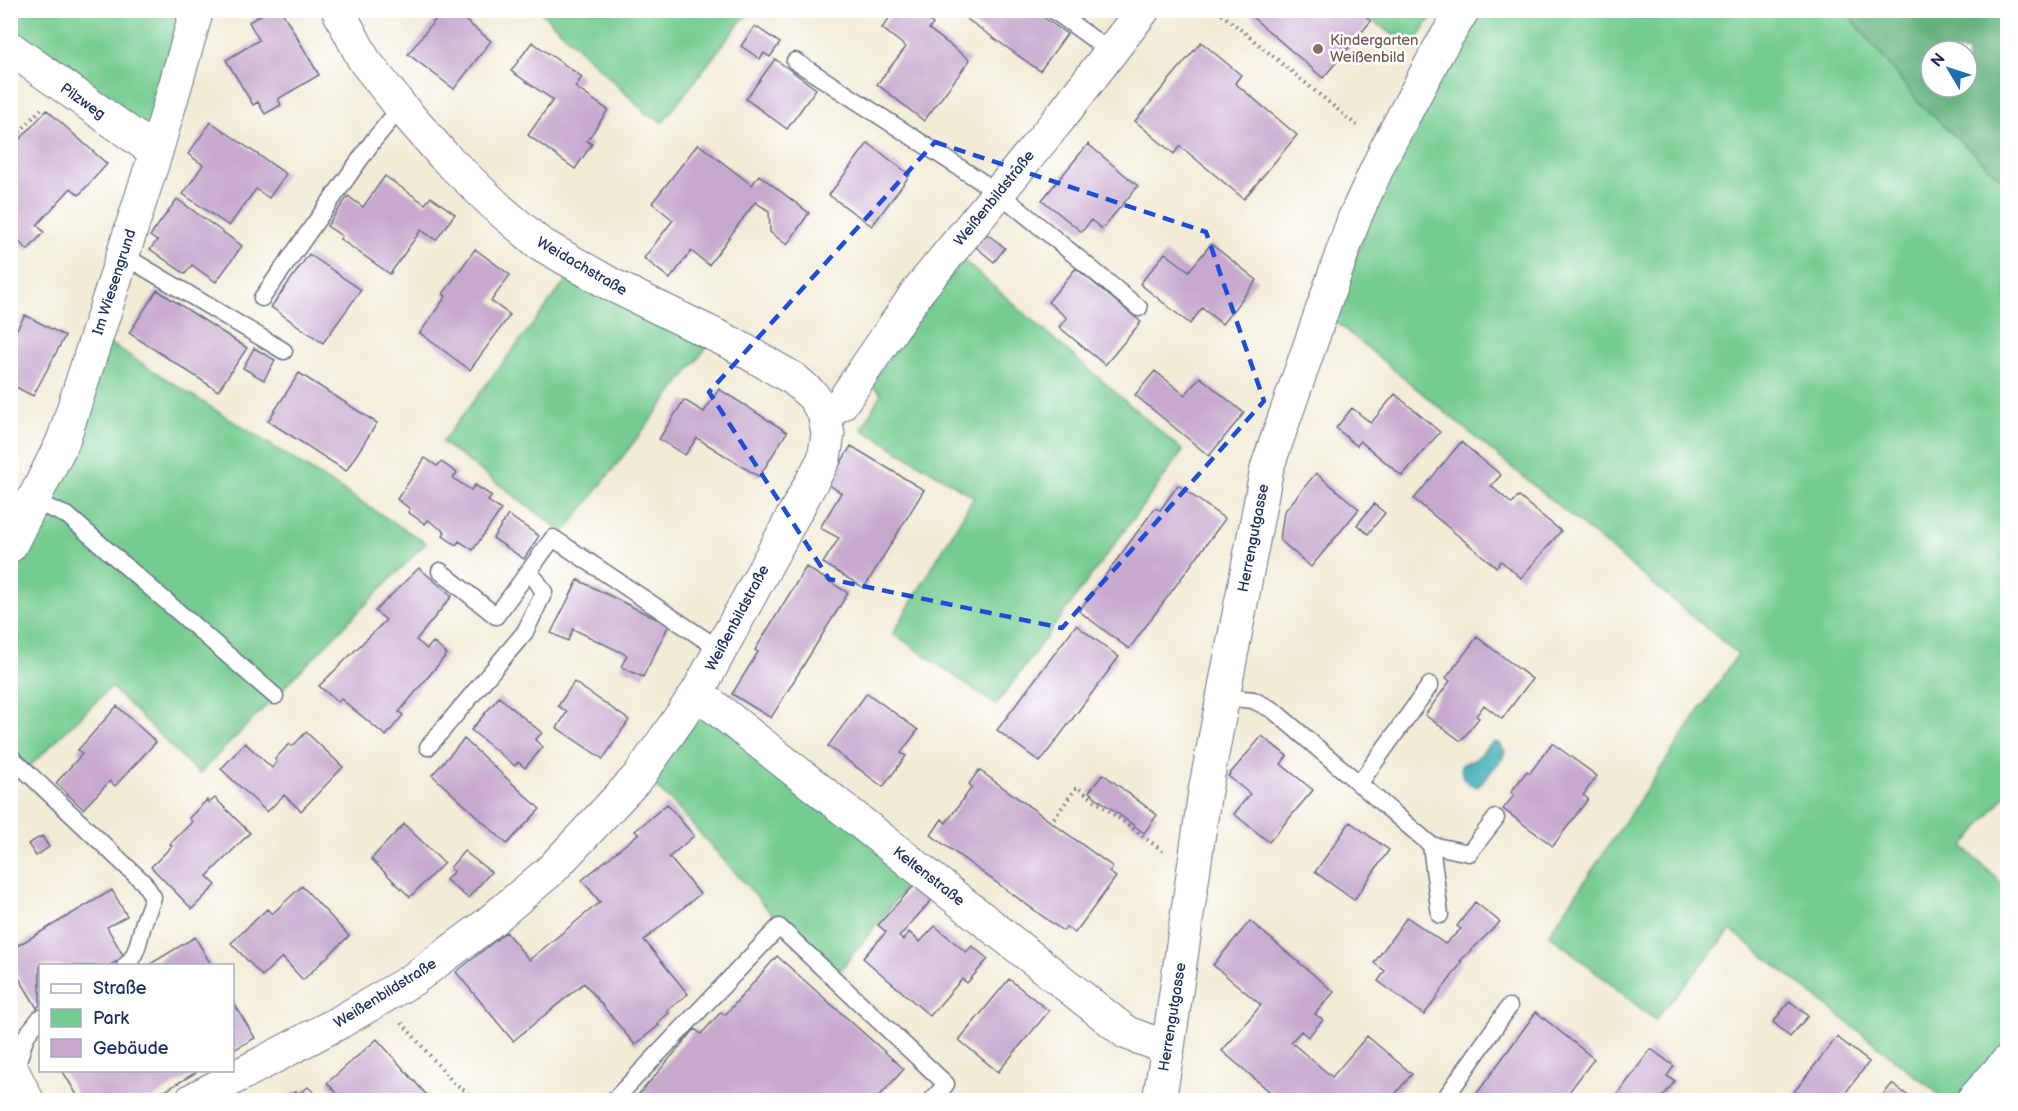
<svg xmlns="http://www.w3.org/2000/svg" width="2018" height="1111" font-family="'Balsamiq Sans',sans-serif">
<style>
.green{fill:#75cc90;stroke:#487e77;stroke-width:1.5}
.forest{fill:#60b07a;stroke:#3e706c;stroke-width:1.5;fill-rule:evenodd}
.water{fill:#3daeb5;stroke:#2c6e8a;stroke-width:1.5}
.building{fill:#c7a9ce}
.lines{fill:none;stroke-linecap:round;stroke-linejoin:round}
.lane-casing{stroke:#667188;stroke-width:19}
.street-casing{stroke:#667188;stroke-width:35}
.path{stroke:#667188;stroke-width:4;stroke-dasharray:1.5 4.5;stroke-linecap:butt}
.lane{stroke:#fff;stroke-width:16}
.street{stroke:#fff;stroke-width:33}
.marked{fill:none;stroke:#1d4ed8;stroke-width:4.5;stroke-dasharray:12 8;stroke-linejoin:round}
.education-dot{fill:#8d6e63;stroke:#fff;stroke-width:2}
.labels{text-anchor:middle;stroke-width:5;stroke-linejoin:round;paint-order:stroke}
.education-label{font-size:15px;fill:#785e54;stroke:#fff;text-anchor:start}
.street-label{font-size:15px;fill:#1b2f5e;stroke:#fff}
</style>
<rect width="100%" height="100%" fill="#fff"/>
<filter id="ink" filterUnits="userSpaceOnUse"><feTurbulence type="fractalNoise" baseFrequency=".0167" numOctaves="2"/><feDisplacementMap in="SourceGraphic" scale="12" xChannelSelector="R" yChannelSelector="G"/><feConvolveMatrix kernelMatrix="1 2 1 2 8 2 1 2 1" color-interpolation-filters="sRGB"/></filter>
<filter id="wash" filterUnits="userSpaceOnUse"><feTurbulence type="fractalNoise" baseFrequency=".008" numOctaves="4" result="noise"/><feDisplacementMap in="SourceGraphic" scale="24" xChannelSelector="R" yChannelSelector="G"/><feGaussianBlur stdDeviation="1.35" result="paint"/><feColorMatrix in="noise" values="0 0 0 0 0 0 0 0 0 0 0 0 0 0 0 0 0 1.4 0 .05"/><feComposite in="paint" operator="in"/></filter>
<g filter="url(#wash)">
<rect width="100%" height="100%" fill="#f2ebd5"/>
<!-- green -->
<path class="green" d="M11 11H191L153 137 11 36Z
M540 11H752L741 21 663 122 648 115Z
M1359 11H1435L1412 48Z
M1481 11H1846L1920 104 2007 184V793L1963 847 2007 888V1043L1956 1100H1946L1731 930 1655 1020 1549 934 1738 654 1330 317 1397 157Z
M963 260 1183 451 996 705 893 633 974 497 862 429 881 393 870 384Z
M576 268 713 339 564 533 442 442Z
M98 336 426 543 199 774 111 687 28 768 11 754 10 550Z
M698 695 919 870 836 976 782 925 671 801 642 774Z"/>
<!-- forest -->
<path class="forest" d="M1846 11H2007V184L1920 104ZM1931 51H1967V87H1931Z"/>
<!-- water -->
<path class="water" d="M1497 742 1505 751 1503 758 1477 787C1466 783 1461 779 1461 766 1466 761 1473 762 1478 757 1485 751 1487 743 1497 742Z"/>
<g id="blocks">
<!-- building -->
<path class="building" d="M269 10H281L319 75 278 99 281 105 265 114 258 102 253 105 226 60 259 40 249 22Z
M443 10H452L491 41 454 89 408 54Z
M895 10H916L933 24 929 29 970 60 924 121 877 84 906 47 882 28Z
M967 10H1033L1067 34 1040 71 964 17 969 12Z
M1244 10H1359L1371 21 1323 78Z
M755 26 780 43 770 57 764 53 760 59 741 46Z
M532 42 582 77 575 87 608 110 587 141 592 144 575 169 528 135 553 100 511 71Z
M1201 42 1241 75 1235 83 1297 135 1244 199 1180 146 1174 154 1135 121Z
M775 59 816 89 787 129 746 99Z
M47 110 107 164 79 195 71 188 37 225 44 232 28 250 10 234V150Z
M211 122 286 174 269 198 256 189 229 226 183 194 203 165 188 154Z
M868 143 910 175 872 226 829 195Z
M698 144 752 185 759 175 809 213 787 245 770 232 769 211 755 202 709 265 691 251 670 279 644 258 673 220 652 203Z
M1088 144 1138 186 1102 229 1091 220 1082 232 1042 200Z
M385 176 425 204 431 197 455 214 436 240 421 230 390 274 340 239 342 236 327 226 348 196 363 207Z
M177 199 242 246 216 282 192 265 185 274 150 249 157 241 150 236Z
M987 234 1005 248 994 262 976 247Z
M1211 244 1257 280 1222 324 1202 308 1190 324 1140 284 1165 253 1189 271Z
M475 249 510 275 491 301 510 315 470 370 420 333 446 296 443 294Z
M309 254 361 290 323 343 271 307Z
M1076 268 1141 322 1105 365 1059 327 1067 318 1048 302Z
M157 290 247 348 218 391 129 333Z
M25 315 65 336 33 396 10 384V341Z
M254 348 275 360 264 380 243 368Z
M1155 371 1185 395 1200 377 1244 413 1209 456 1135 395Z
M299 373 377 423 346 471 268 421Z
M719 389 787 432 759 477 697 438 685 455 659 439 684 400 704 412Z
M1395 394 1440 432 1402 476 1360 441 1357 446 1336 428 1352 408 1371 423Z
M1461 442 1501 475 1491 486 1512 504 1518 496 1561 531 1521 578 1501 561 1496 567 1414 499Z
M851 446 924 490 864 588 823 563 839 538 820 528 841 493 828 484Z
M425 458 437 466 441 462 457 473 453 478 471 490 475 485 492 496 488 501 501 510 473 550 459 541 456 545 443 536 445 532 428 520 425 524 408 512 410 509 397 499Z
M1316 473 1359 509 1311 567 1280 540 1284 512Z
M1178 485 1225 519 1129 649 1079 611 1155 508 1160 510Z
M1374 504 1385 513 1368 534 1357 525Z
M508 515 539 536 524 559 493 538Z
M806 567 848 593 771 718 732 694 758 652 755 650Z
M419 568 452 596 416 640 427 649 433 642 447 654 399 712 403 715 386 736 341 699 338 702 319 686 386 620 375 611Z
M578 580 669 625 643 677 621 667 627 655 573 629 568 641 551 633Z
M1076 625 1119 657 1040 762 997 730Z
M1477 637 1532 679 1502 719 1484 705 1476 716 1479 718 1461 741 1425 715 1450 681 1446 678Z
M574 682 629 720 603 759 557 728 567 712 558 706Z
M867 693 918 730 901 753 906 756 883 787 828 746Z
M499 697 542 733 535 740 543 747 525 768 518 762 515 766 471 730Z
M117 706 156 742 115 786 110 781 83 809 56 783 82 754 78 750Z
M306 732 343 767 301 811 284 795 267 812 221 769 245 743 272 768 277 762 275 759 289 744 292 747Z
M1262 736 1287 756 1281 764 1313 790 1269 842 1234 814 1250 794 1228 776Z
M464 739 540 809 507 844 432 775Z
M1552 743 1597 776 1583 795 1588 799 1553 846 1503 809 1514 795 1511 792 1527 771 1530 773Z
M979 770 1113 867 1109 872 1116 877 1075 933 1066 927 1063 931 931 835 942 819 946 823 972 787 969 784Z
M1103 774 1157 815 1144 833 1089 792Z
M215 798 250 833 207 876 216 885 192 909 151 867 172 846 170 844 192 822 189 818 207 800 209 803Z
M667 804 694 836 669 857 700 894 644 940 688 994 667 1011 669 1013 657 1023 659 1025 635 1045 584 983 513 1041 456 972 506 932 529 960 600 902 582 880 638 834 635 831Z
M1350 822 1389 850 1354 900 1315 872Z
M404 824 444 863 410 897 371 859Z
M42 836 49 847 36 856 28 844Z
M464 851 491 872 468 898 446 880 454 871 450 868Z
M918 881 935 896 899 937 903 940 909 932 920 942 935 926 966 952 972 946 988 959 967 983 962 979 930 1016 863 958 886 932 878 925Z
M302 886 349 936 303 980 282 957 262 976 231 943 267 909 272 914Z
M112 890 127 916 107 927 124 957 109 966H40V1005L37 1008 10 963V950Z
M1475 902 1500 922 1460 961 1462 962 1424 1015 1378 981 1385 971 1374 963 1407 917 1445 944 1461 929 1457 926Z
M1250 921 1334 992 1315 1014 1323 1020 1308 1037 1301 1031 1291 1042 1332 1077 1367 1036 1412 1074 1390 1100H1280L1222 1051 1261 1005 1213 965Z
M195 937 212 966H147Z
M777 956 904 1069 876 1100H634L695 1029 701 1034 721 1012 725 1015Z
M1009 979 1049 1011 998 1072 959 1040Z
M232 1000 255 1038 232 1051Z
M1790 1001 1808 1016 1790 1037 1773 1022Z
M1536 1012 1594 1059 1563 1100H1472Z
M1837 1037 1869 1062 1840 1100H1804L1794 1092Z
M377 1039 431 1100H343L327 1083Z
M1651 1049 1674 1066 1667 1076 1675 1081 1660 1100H1617L1614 1099Z
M62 1070H200L150 1100H80Z
M1892 1084 1914 1100H1879Z
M308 1087 322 1100H282L296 1091 298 1095Z"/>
</g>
</g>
<g filter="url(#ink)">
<use href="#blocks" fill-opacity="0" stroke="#667188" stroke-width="1.5"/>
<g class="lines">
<defs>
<path id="lane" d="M1053 10 1111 52
M795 61 999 193 1139 308
M123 255 284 351
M262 298 373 141 401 107
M33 501 68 516 275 696
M440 571 496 616 553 538 719 649
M1223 697 1253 700 1273 710 1431 845 1440 915
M428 747 525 632 544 592 536 580 528 573
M10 756 144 883 153 897C150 907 146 915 143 925 139 939 137 956 125 966
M1359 784 1430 685
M1431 845 1469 853 1496 818
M11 1066 18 1061 26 1036 40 1018
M614 1100 779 927 946 1084 932 1100
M1444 1100 1509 1007"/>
<path id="street" d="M338 10 364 60 401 107 443 155 499 209 539 243 612 285 733 344 794 379 813 396 824 413
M10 48 156 152
M10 546 63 441 156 152 197 10
M697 693 1127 1033 1168 1048
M10 1066 27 1100
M192 1100 340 1022 412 980 485 926 551 870 639 776 697 693 824 459 828 434 824 413 841 404 918 291 1059 119 1143 10
M1159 1100 1168 1048 1205 791 1267 468 1354 219 1386 149 1438 51 1463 10
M1973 1100 2008 1061"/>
</defs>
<!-- lane casing -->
<use href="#lane" class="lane-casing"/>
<!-- street casing -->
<use href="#street" class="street-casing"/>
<!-- path -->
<path class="path" d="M1217 10 1360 128
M18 141 15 137 41 109
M1054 818 1077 787 1164 852
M402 1023 451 1080 476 1100"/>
<!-- lane -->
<use href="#lane" class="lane"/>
<!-- street -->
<use href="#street" class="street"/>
</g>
</g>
<!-- marked area -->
<path class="marked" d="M935 142 1206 232 1264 401 1062 628 829 579 709 392Z"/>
<!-- markers -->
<circle class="education-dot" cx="1318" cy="49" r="6"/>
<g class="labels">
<!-- education labels -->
<g class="education-label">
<text x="1330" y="45">Kindergarten<tspan x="1330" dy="17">Weißenbild</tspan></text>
</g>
<!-- street labels -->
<g class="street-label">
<text transform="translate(83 101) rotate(35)" y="5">Pilzweg</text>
<text transform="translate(994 198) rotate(-51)" y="5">Weißenbildstraße</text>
<text transform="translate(582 266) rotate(30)" y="5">Weidachstraße</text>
<text transform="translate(114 282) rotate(-72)" y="5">Im Wiesengrund</text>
<text transform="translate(1253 538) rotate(-79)" y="5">Herrengutgasse</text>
<text transform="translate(737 618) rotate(-62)" y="5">Weißenbildstraße</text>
<text transform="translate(929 876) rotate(38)" y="5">Keltenstraße</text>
<text transform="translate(385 993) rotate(-32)" y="5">Weißenbildstraße</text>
<text transform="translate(1172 1017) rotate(-81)" y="5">Herrengutgasse</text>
</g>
</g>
<!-- margin -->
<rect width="2018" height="1111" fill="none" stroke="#fff" stroke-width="36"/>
<!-- legend -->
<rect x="39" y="964" width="195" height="108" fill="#ffffff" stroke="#a4acbf" stroke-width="1.5"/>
<rect x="51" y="984" width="30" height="9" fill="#ffffff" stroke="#a4acbf" stroke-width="1.5"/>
<text x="93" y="994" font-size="18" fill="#1b2f5e">Straße</text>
<rect x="51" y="1009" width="30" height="18" fill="#75cc90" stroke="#a4acbf" stroke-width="1.5"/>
<text x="93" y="1024" font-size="18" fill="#1b2f5e">Park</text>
<rect x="51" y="1039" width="30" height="18" fill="#c7a9ce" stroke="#a4acbf" stroke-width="1.5"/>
<text x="93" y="1054" font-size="18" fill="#1b2f5e">Gebäude</text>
<!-- north arrow -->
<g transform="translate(1949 69) rotate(309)"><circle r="28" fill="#ffffff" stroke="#a4acbf" stroke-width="1.5"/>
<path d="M0-4.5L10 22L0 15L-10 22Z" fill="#1f6fb2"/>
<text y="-9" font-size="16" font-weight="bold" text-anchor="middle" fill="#1b2f5e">N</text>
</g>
</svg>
